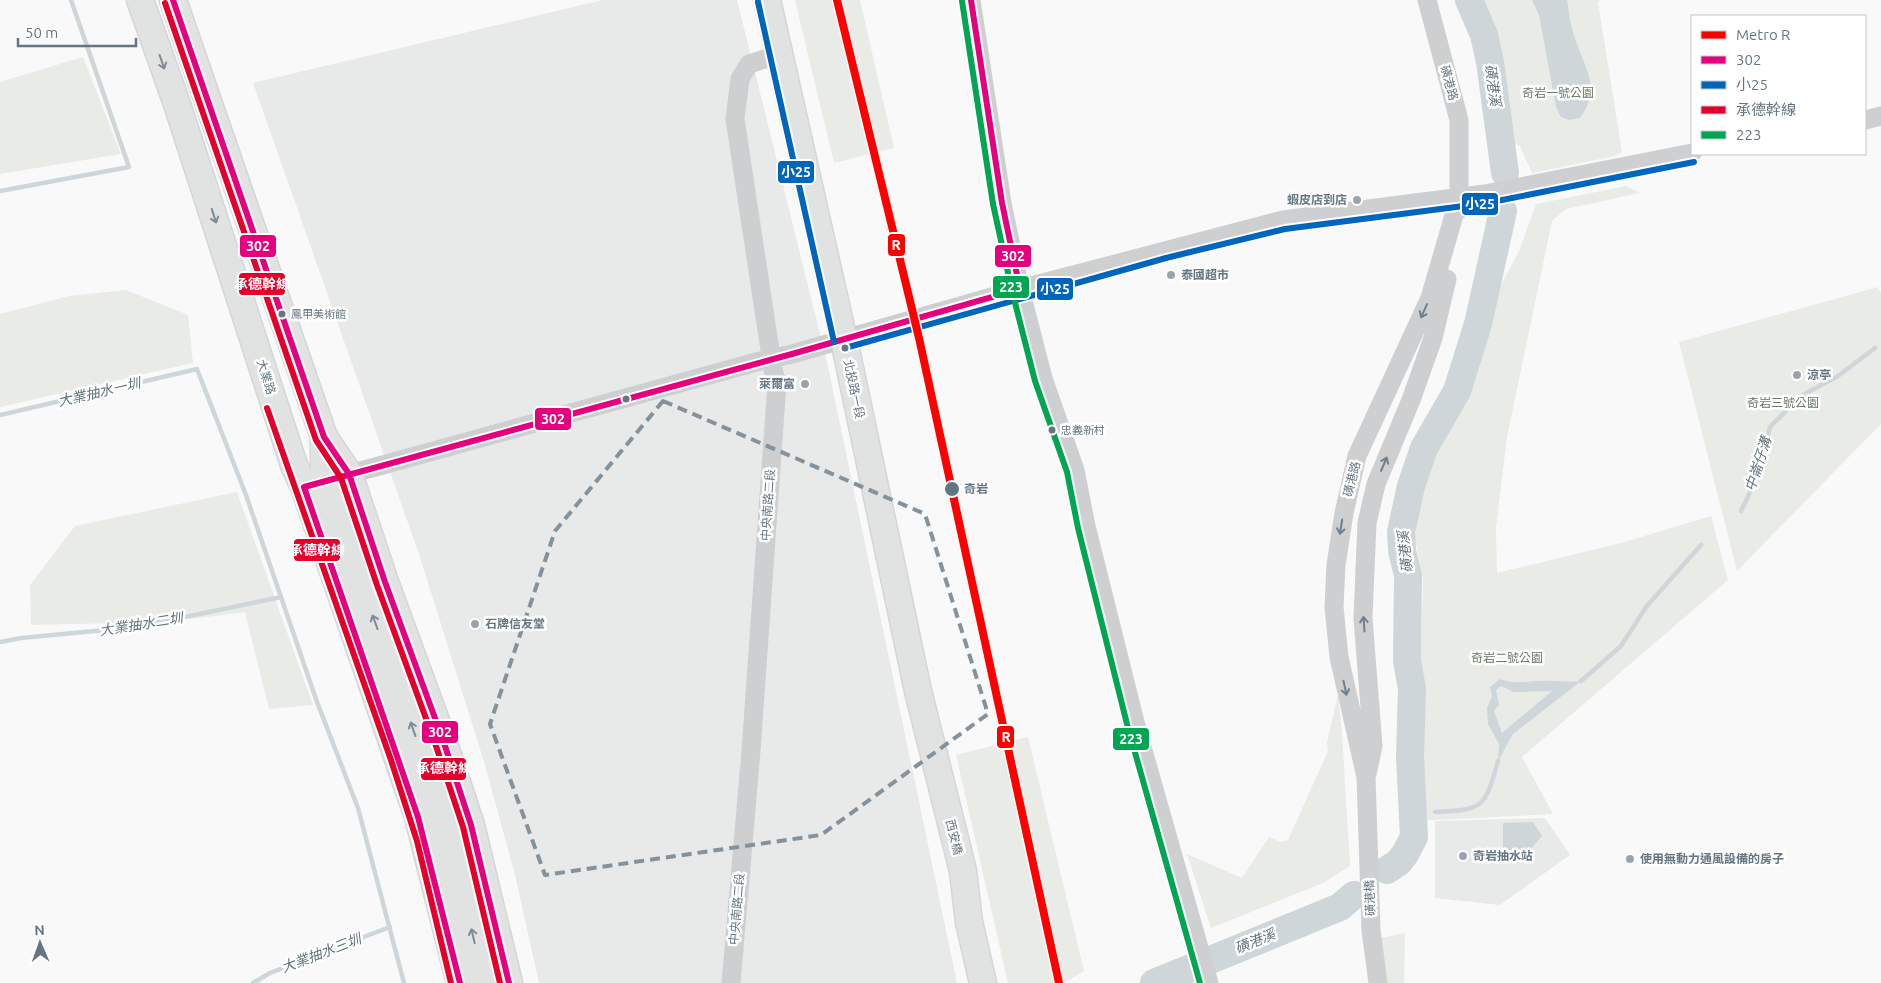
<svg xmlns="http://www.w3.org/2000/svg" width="1881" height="983" font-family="Ubuntu,'Noto Sans TC',sans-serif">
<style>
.built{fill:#e8e9e9}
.green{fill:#e8ebe6}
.water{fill:#ced6d9;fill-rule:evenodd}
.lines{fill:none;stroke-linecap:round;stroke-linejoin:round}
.stream{stroke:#ced6d9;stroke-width:4.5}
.river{stroke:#ced6d9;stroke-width:28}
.secondary-casing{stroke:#d5d6d7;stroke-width:29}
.highway-casing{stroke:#d5d6d6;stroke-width:30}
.street{stroke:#cecfd0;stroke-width:19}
.secondary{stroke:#e1e2e2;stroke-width:26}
.highway{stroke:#e1e2e2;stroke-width:28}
.bus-1-casing{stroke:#fff;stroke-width:10}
.bus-2-casing{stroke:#fff;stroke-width:10}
.bus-3-casing{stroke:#fff;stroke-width:10}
.bus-4-casing{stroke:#fff;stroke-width:10}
.bus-1{stroke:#e5007d;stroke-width:6}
.bus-2{stroke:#0065bd;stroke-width:6}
.bus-3{stroke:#e4002b;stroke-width:6}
.bus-4{stroke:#00a651;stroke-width:6}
.metro-1-casing{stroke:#fff;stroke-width:11}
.metro-1{stroke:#f00;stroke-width:8}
.oneway{stroke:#7e8c96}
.oneway2{stroke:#707f8b}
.marked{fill:none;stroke:#84929c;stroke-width:4;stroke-dasharray:10 6;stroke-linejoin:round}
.poi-dot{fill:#99a4ac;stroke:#fff;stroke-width:2}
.bus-dot{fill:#657683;stroke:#fff;stroke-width:2}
.labels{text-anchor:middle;stroke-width:5;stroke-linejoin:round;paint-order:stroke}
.bus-label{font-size:11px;fill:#657683;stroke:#fff;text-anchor:start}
.street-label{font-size:12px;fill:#657683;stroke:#fff}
.park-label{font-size:12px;fill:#687a64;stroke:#fff}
.poi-label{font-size:12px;font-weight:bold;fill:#657683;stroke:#fff;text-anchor:start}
.stop-label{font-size:12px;font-weight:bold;fill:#657683;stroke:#fff;text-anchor:start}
.water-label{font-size:14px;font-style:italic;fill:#60757c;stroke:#fff}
.line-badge{stroke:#fff;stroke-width:2}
.badge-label{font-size:14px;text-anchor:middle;font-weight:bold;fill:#fff}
</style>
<rect width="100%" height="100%" fill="#f9f9f9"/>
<!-- built -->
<path class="built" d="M603 0H737L827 362 957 983H539L515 875 485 765 419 554 253 83Z
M1545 818 1570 855 1500 905 1435 898V821Z"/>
<!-- green -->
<path class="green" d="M795 0H860L894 148 834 163Z
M1480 0H1601L1598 2 1622 152 1615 156 1532 173 1520 146 1512 142 1510 119 1504 104 1496 46Z
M83 57 121 154 0 174V82Z
M1626 186 1640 193 1566 209 1552 221 1507 437 1496 528 1497 573 1621 543 1711 516 1728 580 1522 757 1553 814 1417 821 1423 579 1413 529 1422 487 1432 454 1460 394 1459 369 1468 342 1492 302 1520 249 1536 204Z
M1878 287 1881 293V424L1737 571 1679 342Z
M126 290 188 315 193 363 0 407V314L69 296Z
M237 492 313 705 269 709 245 612C174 623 103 623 31 625L30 585 75 526Z
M1338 695 1342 732 1350 866 1323 883 1211 928 1187 854 1242 878 1269 837 1281 842 1288 840 1328 751 1327 742Z
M1028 737 1084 971 1064 983H1008L956 755Z
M1405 933 1404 983H1385L1381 938Z"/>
<!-- water -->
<path class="water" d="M1532 0H1567C1569 11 1570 24 1574 35 1583 66 1603 87 1580 118L1569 120 1561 117 1556 107 1539 15Z
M1500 679C1515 685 1525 681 1540 681 1554 680 1567 683 1581 681L1513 734 1498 761 1499 744 1488 724 1487 708 1492 696 1490 687ZM1501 686 1514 692 1552 691 1502 733 1494 711 1499 705 1496 690Z
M1533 822 1542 836 1519 863H1503V823Z"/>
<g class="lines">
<!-- stream -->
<path class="stream" d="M0 191 129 167 71 0
M0 415 197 369 246 495 317 702 358 808 404 983
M1741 511 1758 476 1770 427 1801 396 1838 376 1875 348
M0 642 21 638 137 627 281 597
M1581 681 1621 646 1646 607 1701 545
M1435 812C1483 810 1485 808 1498 761
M253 983 270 973 390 927"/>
<!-- river -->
<path class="river" d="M1469 0 1484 35 1490 62 1505 173
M1387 870 1399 862 1405 854 1414 837 1410 757 1412 689 1407 661 1408 575 1402 551 1401 532 1411 486 1424 448 1457 391 1478 324 1503 211
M1154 983 1340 907 1354 895"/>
<defs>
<path id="secondary" d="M140 0 177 104 294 465 304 487 418 817 460 983
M173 0 324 437 349 474 385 582 443 740 471 825 509 983
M767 0 847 354 918 691 963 871 969 922 983 983"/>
<path id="highway" d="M324 437 325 481 431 782 459 879 484 983"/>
</defs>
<!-- secondary casing -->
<use href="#secondary" class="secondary-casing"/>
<!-- highway casing -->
<use href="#highway" class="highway-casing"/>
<!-- street -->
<path class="street" d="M971 0 1002 203 1020 289 1043 378 1075 470 1086 526 1135 722 1209 983
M1427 0 1459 120V210
M1865 120 1881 116
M339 477 760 361 792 354 1020 289 1283 220 1485 194 1692 153
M1367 774 1373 746 1363 618 1367 523 1376 484 1411 400 1433 338 1447 279
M731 983 751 751 777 383 773 370 735 119 740 79 749 64 780 54
M1378 983 1371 930 1366 777 1339 657 1334 607 1336 565 1344 513 1357 456 1430 298 1459 198"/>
<!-- secondary -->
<use href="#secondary" class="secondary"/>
<!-- highway -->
<use href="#highway" class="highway"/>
<defs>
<path id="bus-1" d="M173 0 324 437 349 474 385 582 443 740 471 825 509 983
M460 983 418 817 304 487 792 354 1020 289 1002 203 971 0"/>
<path id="bus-2" d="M758 2 834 342
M845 348 1166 258 1285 229 1487 203 1694 162"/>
<path id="bus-3" d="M165 3 316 440 341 478 377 585 435 743 463 827 500 983
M267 408 391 760 417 841 451 983"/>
<path id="bus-4" d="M962 1 993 204 1012 291 1035 381 1067 472 1078 528 1127 724 1200 983"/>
</defs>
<!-- bus-1 casing -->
<use href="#bus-1" class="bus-1-casing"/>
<!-- bus-2 casing -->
<use href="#bus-2" class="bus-2-casing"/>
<!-- bus-3 casing -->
<use href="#bus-3" class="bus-3-casing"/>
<!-- bus-4 casing -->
<use href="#bus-4" class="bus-4-casing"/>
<!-- bus-1 -->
<use href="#bus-1" class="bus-1"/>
<!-- bus-2 -->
<use href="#bus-2" class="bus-2"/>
<!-- bus-3 -->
<use href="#bus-3" class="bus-3"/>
<!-- bus-4 -->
<use href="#bus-4" class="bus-4"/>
<defs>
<path id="metro-1" d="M837 0 919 338 1059 983"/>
</defs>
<!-- metro-1 casing -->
<use href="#metro-1" class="metro-1-casing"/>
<!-- metro-1 -->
<use href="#metro-1" class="metro-1"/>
</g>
<!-- one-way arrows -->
<defs><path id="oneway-shaft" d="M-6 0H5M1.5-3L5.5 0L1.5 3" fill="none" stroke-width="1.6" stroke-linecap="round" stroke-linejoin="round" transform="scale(1.25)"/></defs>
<g class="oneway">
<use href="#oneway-shaft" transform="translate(162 62) rotate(71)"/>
<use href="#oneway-shaft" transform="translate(214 216) rotate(72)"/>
<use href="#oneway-shaft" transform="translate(375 622) rotate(-110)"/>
<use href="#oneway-shaft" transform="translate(413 729) rotate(-109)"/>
<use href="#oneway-shaft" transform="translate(473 936) rotate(-103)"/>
</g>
<g class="oneway2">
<use href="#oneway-shaft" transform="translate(1424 311) rotate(114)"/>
<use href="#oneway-shaft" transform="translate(1384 464) rotate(-67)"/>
<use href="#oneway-shaft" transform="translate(1341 527) rotate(99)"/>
<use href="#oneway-shaft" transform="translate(1364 624) rotate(-94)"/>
<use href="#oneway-shaft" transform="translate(1345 688) rotate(78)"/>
</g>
<!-- marked area -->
<path class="marked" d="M663 401 925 514 988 714 821 835 545 875 490 724 555 531Z"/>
<!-- markers -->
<g class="poi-dot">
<circle cx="1357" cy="200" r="5"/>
<circle cx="1171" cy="275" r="5"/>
<circle cx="1797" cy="375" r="5"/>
<circle cx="805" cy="384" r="5"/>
<circle cx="475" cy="624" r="5"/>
<circle cx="1463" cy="856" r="5"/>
<circle cx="1630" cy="859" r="5"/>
</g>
<g class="bus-dot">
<circle cx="282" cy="314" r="4.5"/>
<circle cx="845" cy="348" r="4.5"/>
<circle cx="626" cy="399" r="4.5"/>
<circle cx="1052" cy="430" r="4.5"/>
<circle cx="952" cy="489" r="8"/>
</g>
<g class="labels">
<!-- bus labels -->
<g class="bus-label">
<text x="291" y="318">鳳甲美術館</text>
<text x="1061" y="434">忠義新村</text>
</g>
<!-- street labels -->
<g class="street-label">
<text transform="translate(1449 83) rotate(75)" y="4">磺港路</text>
<text transform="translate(266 377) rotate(72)" y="4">大業路</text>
<text transform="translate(854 389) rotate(78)" y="4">北投路一段</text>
<text transform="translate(1352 479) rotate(-76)" y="4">磺港路</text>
<text transform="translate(768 505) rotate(-86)" y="4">中央南路二段</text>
<text transform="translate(954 837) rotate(76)" y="4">西安橋</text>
<text transform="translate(1370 898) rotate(-92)" y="4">磺港橋</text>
<text transform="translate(737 909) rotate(-85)" y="4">中央南路二段</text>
</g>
<!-- park labels -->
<g class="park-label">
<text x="1558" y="97">奇岩一號公園</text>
<text x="1783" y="407">奇岩三號公園</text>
<text x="1507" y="662">奇岩二號公園</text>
</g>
<!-- poi labels -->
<g class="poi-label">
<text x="1347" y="204" text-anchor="end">蝦皮店到店</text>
<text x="1181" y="279">泰國超市</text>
<text x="1807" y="379">涼亭</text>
<text x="795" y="388" text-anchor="end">萊爾富</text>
<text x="485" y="628">石牌信友堂</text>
<text x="1473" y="860">奇岩抽水站</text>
<text x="1640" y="863">使用無動力通風設備的房子</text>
</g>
<!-- stop labels -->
<g class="stop-label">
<text x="964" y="493">奇岩</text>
</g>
<!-- water labels -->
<g class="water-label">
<text transform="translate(1493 85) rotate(82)" y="5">磺港溪</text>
<text transform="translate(99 392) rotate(-13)" y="5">大業抽水一圳</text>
<text transform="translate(1758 464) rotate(-72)" y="5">中崙仔溝</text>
<text transform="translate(1405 552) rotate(-96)" y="5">磺港溪</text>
<text transform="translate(141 624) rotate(-9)" y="5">大業抽水二圳</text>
<text transform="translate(1255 941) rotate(-22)" y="5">磺港溪</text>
<text transform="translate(321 953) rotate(-21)" y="5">大業抽水三圳</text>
</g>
</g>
<g class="line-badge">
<rect x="777" y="160" width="38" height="24" rx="5" fill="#0065bd"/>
<rect x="1461" y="192" width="38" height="24" rx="5" fill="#0065bd"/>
<rect x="887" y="233" width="19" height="24" rx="5" fill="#f00"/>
<rect x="239" y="234" width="38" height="24" rx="5" fill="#e5007d"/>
<rect x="994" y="244" width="38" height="24" rx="5" fill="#e5007d"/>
<rect x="238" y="272" width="48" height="24" rx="5" fill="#e4002b"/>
<rect x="992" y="275" width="38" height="24" rx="5" fill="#00a651"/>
<rect x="1036" y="277" width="38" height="24" rx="5" fill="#0065bd"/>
<rect x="534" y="407" width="38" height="24" rx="5" fill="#e5007d"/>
<rect x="293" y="538" width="48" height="24" rx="5" fill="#e4002b"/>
<rect x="421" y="720" width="38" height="24" rx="5" fill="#e5007d"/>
<rect x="996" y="725" width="19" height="24" rx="5" fill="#f00"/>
<rect x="1112" y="727" width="38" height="24" rx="5" fill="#00a651"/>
<rect x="420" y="757" width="47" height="24" rx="5" fill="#e4002b"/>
</g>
<g class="badge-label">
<text x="796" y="177">小25</text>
<text x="1480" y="209">小25</text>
<text x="896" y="250">R</text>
<text x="258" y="251">302</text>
<text x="1013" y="261">302</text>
<text x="262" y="289">承德幹線</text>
<text x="1011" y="292">223</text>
<text x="1055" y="294">小25</text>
<text x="553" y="424">302</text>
<text x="317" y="555">承德幹線</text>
<text x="440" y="737">302</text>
<text x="1006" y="742">R</text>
<text x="1131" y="744">223</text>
<text x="444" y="773">承德幹線</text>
</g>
<!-- legend -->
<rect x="1691" y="15" width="175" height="140" fill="#ffffff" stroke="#c1c8cd"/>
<rect x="1701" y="31" width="25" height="8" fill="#ff0000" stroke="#c1c8cd"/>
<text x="1736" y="40" font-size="15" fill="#657683">Metro R</text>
<rect x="1701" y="56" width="25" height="8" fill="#e5007d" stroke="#c1c8cd"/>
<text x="1736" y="65" font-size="15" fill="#657683">302</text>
<rect x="1701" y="81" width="25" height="8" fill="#0065bd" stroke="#c1c8cd"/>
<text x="1736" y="90" font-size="15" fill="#657683">小25</text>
<rect x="1701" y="106" width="25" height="8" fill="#e4002b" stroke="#c1c8cd"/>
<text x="1736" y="115" font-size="15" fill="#657683">承德幹線</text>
<rect x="1701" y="131" width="25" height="8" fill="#00a651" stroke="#c1c8cd"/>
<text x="1736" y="140" font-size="15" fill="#657683">223</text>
<!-- north arrow -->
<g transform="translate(40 943) rotate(358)" stroke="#ffffff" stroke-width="4" paint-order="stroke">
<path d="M0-4L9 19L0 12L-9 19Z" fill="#657683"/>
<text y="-8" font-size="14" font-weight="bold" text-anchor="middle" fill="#657683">N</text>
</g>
<!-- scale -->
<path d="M18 38v8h118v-8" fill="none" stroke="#657683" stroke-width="2.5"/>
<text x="25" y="38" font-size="15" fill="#657683" stroke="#ffffff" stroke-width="4" paint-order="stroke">50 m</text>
</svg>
